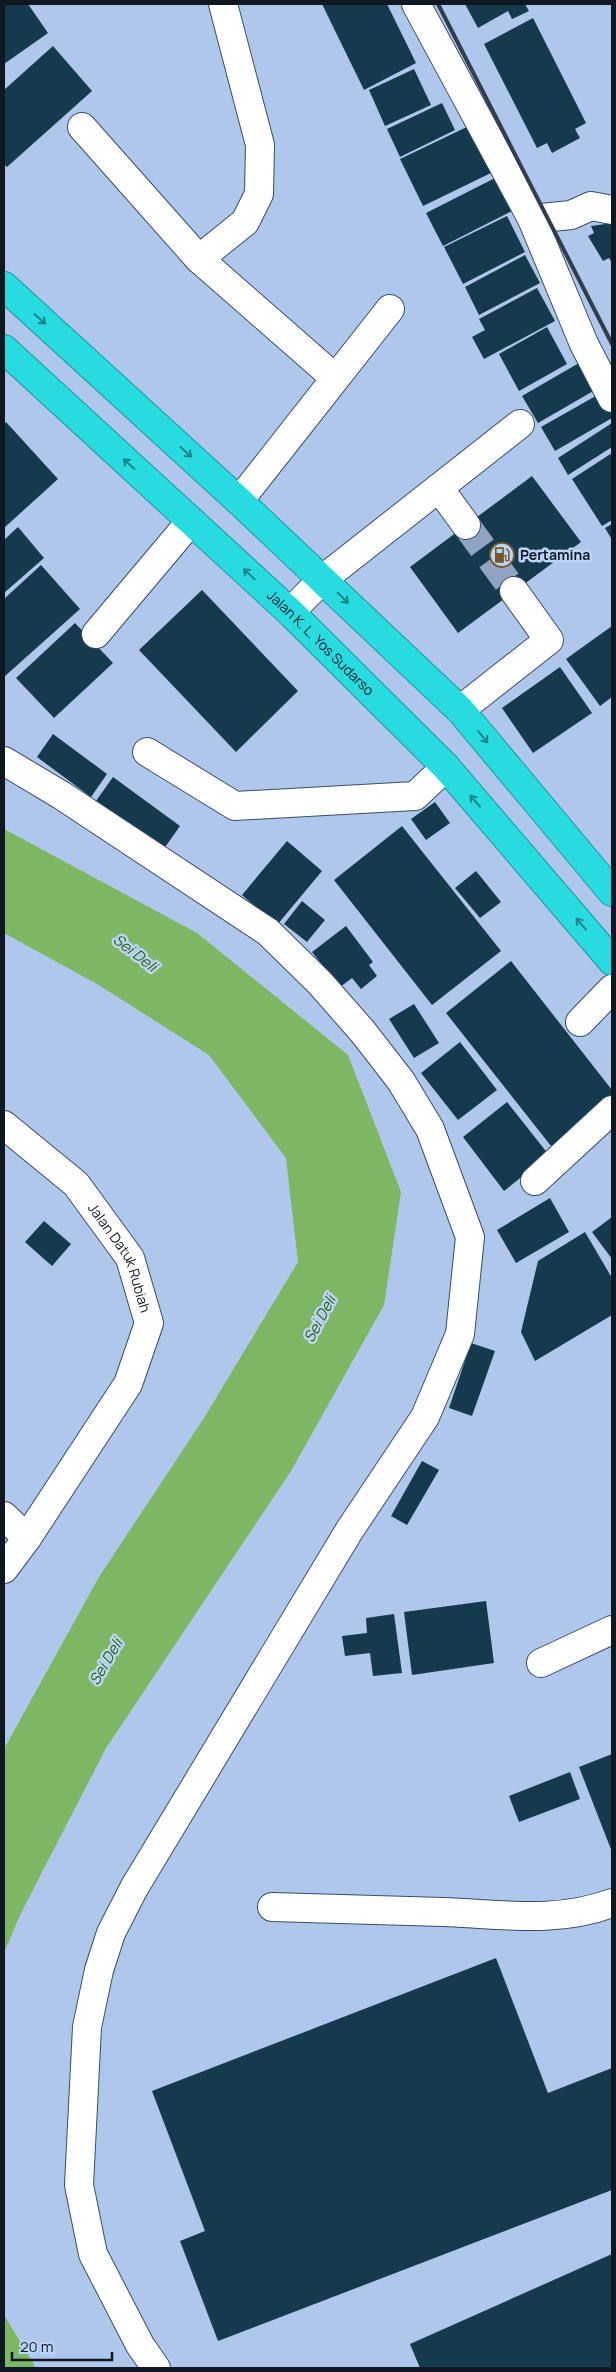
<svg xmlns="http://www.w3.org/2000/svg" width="616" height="2372" font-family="Manrope,sans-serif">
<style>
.water{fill:#7cb763}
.building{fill:#15394d}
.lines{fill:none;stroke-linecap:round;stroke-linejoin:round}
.minor-tunnel{stroke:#8fa4c2;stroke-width:28;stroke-dasharray:28 14;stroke-linecap:butt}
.minor-casing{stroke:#394d6a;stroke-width:30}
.highway-casing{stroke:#1f969d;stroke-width:30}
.minor{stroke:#fff;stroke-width:28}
.highway{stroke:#27dbde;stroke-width:28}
.rail{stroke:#313c4d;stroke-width:4}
.oneway{stroke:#1c838a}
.labels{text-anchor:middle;stroke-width:5;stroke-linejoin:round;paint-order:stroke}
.poi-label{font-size:14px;font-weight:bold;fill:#0f1723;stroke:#bcd4f7;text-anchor:start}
.street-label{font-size:14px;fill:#0f1723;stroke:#bcd4f7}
.water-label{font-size:15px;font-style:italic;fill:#2c6208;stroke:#bcd4f7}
</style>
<rect width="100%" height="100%" fill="#afc7ea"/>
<!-- water -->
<path class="water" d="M4 829 197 933 348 1055 401 1192 384 1305 291 1471 106 1748 20 1915 4 1953V1749L99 1577 204 1418 298 1262 286 1158 209 1055 97 984 4 933Z
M4 2315 36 2368H4Z"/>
<!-- building -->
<path class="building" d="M4 4H28L48 33 4 64Z
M322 4H387L416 63 364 90Z
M465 4H525L529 11 512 19 508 11 478 28Z
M533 18 586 123 575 129 580 138 552 153 547 143 537 148 484 44Z
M53 46 92 91 7 167 4 164V90Z
M414 69 431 105 385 126 369 90Z
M442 103 455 130 400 157 387 129Z
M471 125 493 172 423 206 400 159Z
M497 177 514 210 443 246 426 213Z
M507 216 525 252 463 284 444 247Z
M612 223V263L609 258 603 261 588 236 594 233 591 226Z
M525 255 540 283 479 315 465 287Z
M537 288 555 321 484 359 472 337 485 330 479 319Z
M547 327 567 364 519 391 499 354Z
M579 363 595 390 538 423 522 396Z
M601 393 612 414V418L555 451 541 427Z
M6 422 58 479 4 528V424Z
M612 423V447L568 475 558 458Z
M612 453V520L602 526 572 479Z
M532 476 581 542 458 633 410 567Z
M612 524V540L605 528Z
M18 527 44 558 4 593V540Z
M41 565 80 609 4 677V599Z
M202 590 298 691 236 752 139 650Z
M75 623 113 663 54 718 16 678Z
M612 626V697L600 706 566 659Z
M560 667 592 713 533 753 502 708Z
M53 734 107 774 91 797 37 757Z
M113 777 180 826 163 850 96 801Z
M435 802 450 823 426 840 411 819Z
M402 826 501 951 432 1005 334 880Z
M287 841 322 871 277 925 242 895Z
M476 871 501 902 480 918 455 888Z
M302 901 325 920 307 942 284 924Z
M346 926 373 962 369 965 377 976 361 989 352 978 340 987 312 952Z
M511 961 612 1090V1098L551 1146 446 1013Z
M414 1004 439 1043 414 1058 389 1019Z
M460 1042 497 1090 458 1120 421 1073Z
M507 1102 549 1155 504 1191 463 1137Z
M550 1198 569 1232 516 1263 497 1230Z
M612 1217V1259L592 1232Z
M44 1221 71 1244 52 1266 25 1242Z
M585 1232 612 1278V1315L535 1361 521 1332 538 1261Z
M471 1343 495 1351 472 1416 449 1408Z
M422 1461 439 1470 407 1525 391 1516Z
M486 1601 494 1663 412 1675 404 1612Z
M394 1614 402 1673 373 1676 370 1653 345 1656 342 1636 367 1633 366 1618Z
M612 1754V1852L579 1767Z
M570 1772 580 1799 519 1822 509 1796Z
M496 1958 548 2093 612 2068V2190L218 2341 180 2241 205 2231 152 2091Z
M612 2254V2368H420L410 2344Z"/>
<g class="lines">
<!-- minor-tunnel -->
<path class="minor-tunnel" d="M466 525 514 591"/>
<defs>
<g id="minor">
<path d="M416 4 532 219 584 344 612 398"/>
<path d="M82 127 199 259 335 378"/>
<path d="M532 219 571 215 591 206 612 210"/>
<path d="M199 259 245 222 259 194 260 145 223 4"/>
<path d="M439 488 466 525"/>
<path d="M239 501 390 309"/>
<path d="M290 612 323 579 520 424"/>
<path d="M96 634 191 521"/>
<path d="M460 710 549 640 514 591"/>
<path d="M147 752 235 806 415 796 446 767"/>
<path d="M4 761 61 795 268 932 320 983 363 1032 401 1081 430 1129 470 1237 460 1334 425 1417 349 1531 134 1888 111 1933 99 1970 87 2027 79 2185 93 2254 140 2345 156 2368"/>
<path d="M580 1022 612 989"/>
<path id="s1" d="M4 1125 76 1184 130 1258 149 1323 128 1384 27 1538 4 1569"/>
<path d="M535 1181 612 1110"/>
<path d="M4 1516 27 1538"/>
<path d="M541 1663 612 1630"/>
<path d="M272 1907C329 1909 386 1910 443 1912 502 1914 555 1924 612 1903"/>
</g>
<g id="highway">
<path d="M4 286 239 501 460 710 612 892"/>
<path id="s2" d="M4 349 290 612 446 767 612 961"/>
</g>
</defs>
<!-- minor casing -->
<use href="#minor" class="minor-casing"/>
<!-- highway casing -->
<use href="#highway" class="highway-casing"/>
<!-- minor -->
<use href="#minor" class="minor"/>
<!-- highway -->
<use href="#highway" class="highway"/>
<!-- rail -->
<path class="rail" d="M438 4 612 344"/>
</g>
<!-- one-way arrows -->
<defs><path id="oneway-shaft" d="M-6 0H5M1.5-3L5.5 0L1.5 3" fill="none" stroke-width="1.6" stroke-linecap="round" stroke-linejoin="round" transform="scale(1.25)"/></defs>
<g class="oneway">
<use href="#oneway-shaft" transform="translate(40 319) rotate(42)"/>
<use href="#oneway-shaft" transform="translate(186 452) rotate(42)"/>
<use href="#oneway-shaft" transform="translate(129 464) rotate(-138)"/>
<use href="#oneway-shaft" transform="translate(249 574) rotate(-137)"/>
<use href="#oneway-shaft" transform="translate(343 598) rotate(44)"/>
<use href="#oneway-shaft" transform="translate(483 737) rotate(50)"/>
<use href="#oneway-shaft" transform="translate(475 801) rotate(-131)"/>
<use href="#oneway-shaft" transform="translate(581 924) rotate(-131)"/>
</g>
<!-- icons -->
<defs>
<symbol id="fuel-ring" viewBox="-11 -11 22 22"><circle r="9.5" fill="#bcd4f7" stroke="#74582b" stroke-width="1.5"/><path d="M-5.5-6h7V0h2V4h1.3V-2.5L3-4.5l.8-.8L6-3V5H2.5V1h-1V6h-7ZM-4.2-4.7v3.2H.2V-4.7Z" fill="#74582b"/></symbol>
</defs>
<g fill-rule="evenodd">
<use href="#fuel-ring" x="488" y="541" width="28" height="28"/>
</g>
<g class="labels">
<!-- poi labels -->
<g class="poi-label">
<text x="520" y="560">Pertamina</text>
</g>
<!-- street labels -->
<g class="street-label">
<text dy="5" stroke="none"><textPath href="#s2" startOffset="432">Jalan K. L. Yos Sudarso</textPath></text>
<text dy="5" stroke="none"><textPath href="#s1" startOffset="180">Jalan Datuk Rubiah</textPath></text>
</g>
<!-- water labels -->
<g class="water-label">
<text transform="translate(135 953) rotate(38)" y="5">Sei Deli</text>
<text transform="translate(320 1319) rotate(-62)" y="5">Sei Deli</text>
<text transform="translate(106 1662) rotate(-60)" y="5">Sei Deli</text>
</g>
</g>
<!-- border -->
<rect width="616" height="2372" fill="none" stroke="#0f1723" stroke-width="10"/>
<!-- scale -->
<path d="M12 2352v8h100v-8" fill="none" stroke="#0f1723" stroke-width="2.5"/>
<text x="20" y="2352" font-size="15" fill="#0f1723" stroke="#bcd4f7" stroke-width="4" paint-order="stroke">20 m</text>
</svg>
